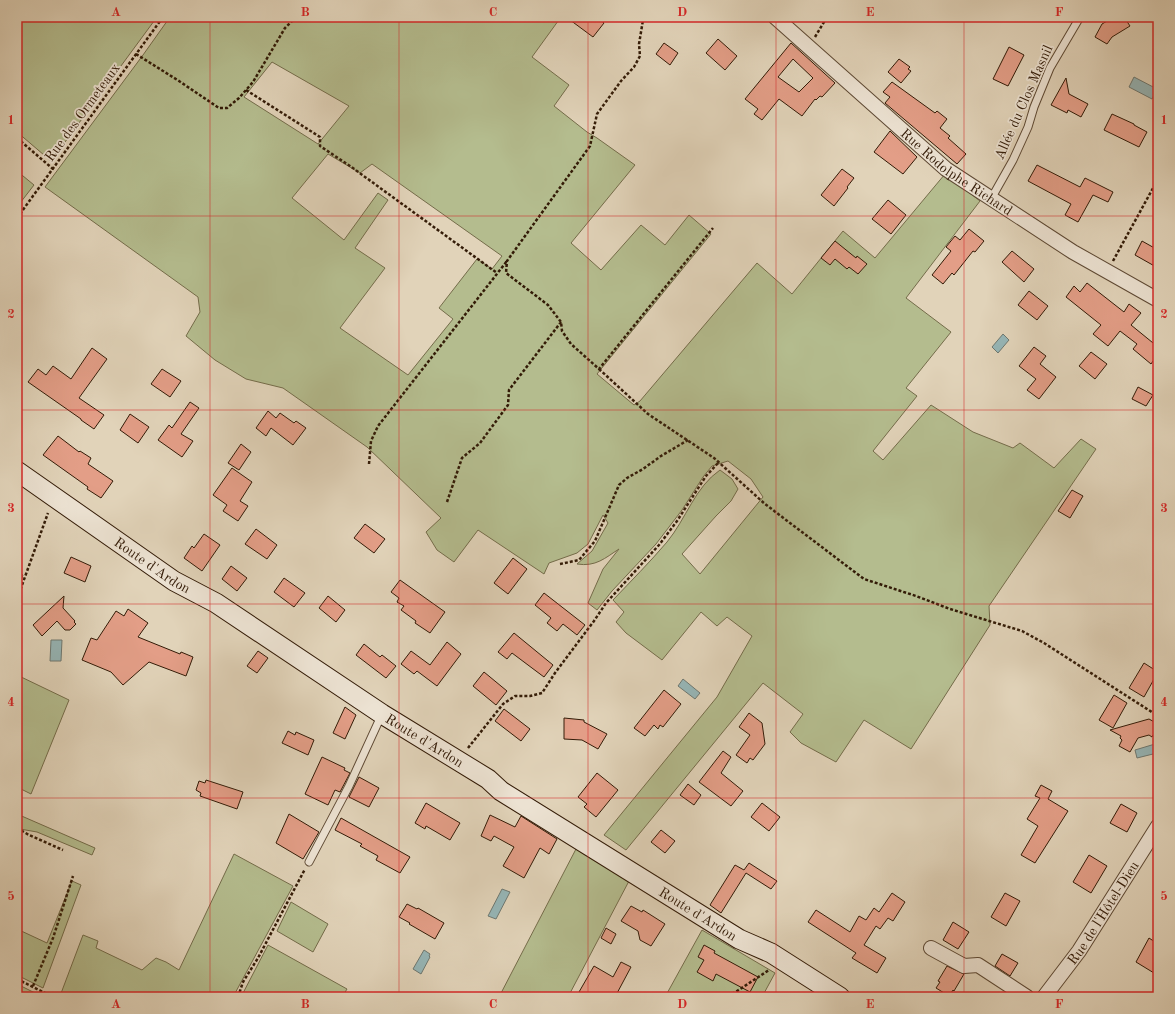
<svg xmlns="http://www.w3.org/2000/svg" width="1175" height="1014" font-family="'Old Standard TT',serif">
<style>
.green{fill:#b4bc8e;stroke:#746c4a;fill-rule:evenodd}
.water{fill:#96b6b7;stroke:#6e7871}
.building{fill:#e39e87;stroke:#331b07;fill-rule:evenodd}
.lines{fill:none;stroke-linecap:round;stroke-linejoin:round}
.lane-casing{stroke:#5e4934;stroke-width:9}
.street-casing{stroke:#5e4934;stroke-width:16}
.secondary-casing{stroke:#331b07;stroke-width:21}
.path{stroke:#331b07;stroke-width:2.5;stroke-dasharray:3 2;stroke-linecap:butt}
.lane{stroke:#ece2d2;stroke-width:7}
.street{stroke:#ece2d2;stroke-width:14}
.secondary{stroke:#ece2d2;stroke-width:19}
.grid{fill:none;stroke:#d62828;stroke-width:1;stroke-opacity:0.55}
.labels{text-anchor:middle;stroke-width:3.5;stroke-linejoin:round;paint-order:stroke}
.street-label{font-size:14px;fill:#331b07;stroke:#ece2d2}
.neatline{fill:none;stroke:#d62828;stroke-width:1.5}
.grid-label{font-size:13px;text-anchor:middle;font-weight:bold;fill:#d62828}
</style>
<rect width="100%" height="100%" fill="#e1d3b9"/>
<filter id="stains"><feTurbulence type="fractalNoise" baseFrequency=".005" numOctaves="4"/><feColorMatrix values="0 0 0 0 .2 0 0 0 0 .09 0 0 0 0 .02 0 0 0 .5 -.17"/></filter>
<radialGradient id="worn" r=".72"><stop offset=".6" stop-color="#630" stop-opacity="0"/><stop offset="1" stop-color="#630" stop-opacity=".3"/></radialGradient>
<!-- green -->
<path class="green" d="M17 17H157L51 161 17 132Z
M170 17H561L532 57 569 85 554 106 587 132 597 138 635 165 571 243 601 270 641 225 665 245 689 215 711 234 597 374 634 405 640 401 757 263 792 294 843 231 875 258 945 174 980 201 906 298 951 332 906 388 917 396 873 451 883 460 931 405 973 432 1013 448 1020 443 1054 468 1081 439 1096 449 989 606 990 625 911 749 864 720 836 762 801 743 790 732 803 714 763 683 626 850 604 835 717 697 752 636 727 617 717 626 701 612 662 660 626 633 616 622 624 612 613 600C631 581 650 562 667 542 686 519 695 487 720 470L732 479 738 489 731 501 716 516 682 554 700 574 763 497 751 479 728 461 712 466 703 477 682 510 656 544 612 591 597 610 588 603 603 569 619 549C605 558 596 567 577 564L592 551 608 523 603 515 588 544 577 553 549 563 544 574 478 530 454 562 437 550 426 532 441 518 367 447 283 388 246 379 215 360 186 336 200 312 198 297 45 187 143 55ZM272 62 349 106 318 144 244 97ZM328 154 360 173 372 164 502 256 492 269 477 259 439 308 453 319 408 375 340 328 385 268 355 248 388 200 378 193 344 240 292 198Z
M17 171 34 185 17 207Z
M17 572 23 575 17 593Z
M17 675 69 700 31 794 17 787Z
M17 814 95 848 92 855 37 832 20 829 17 835Z
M576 849 629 881 568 997H499Z
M234 854 293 886 233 997 60 996 83 935 98 941 96 948 142 970 156 958 166 962 179 970Z
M72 881 81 885 43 988 17 975V929L47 943Z
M291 902 328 924 313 952 277 931Z
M702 930 775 973 762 997H665Z
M268 945 347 989 342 997H241Z
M17 984 43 997H17Z"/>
<!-- water -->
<path class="water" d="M1134 77 1157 89 1152 99 1129 87Z
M1003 334 1009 340 998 353 992 347Z
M51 640H62L61 661H50Z
M683 679 700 693 695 699 678 686Z
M1155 744 1157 753 1137 758 1135 750Z
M502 889 510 892 496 919 488 916Z
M424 950 430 954 429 956 430 957 421 974 413 969Z"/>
<!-- building -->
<path class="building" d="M566 17H597L604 23 593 37Z
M1114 17H1124L1130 26 1112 37 1107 44 1095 37 1102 24Z
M718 39 737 56 725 70 706 53Z
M664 43 678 53 670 65 656 54Z
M791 43 835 83 822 97 820 96 816 100 815 99 802 116 779 99 762 120 754 114 758 109 745 99ZM793 59 813 78 799 92 778 77Z
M1009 47 1024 55 1008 86 993 79Z
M899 59 910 67 908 69 911 71 901 83 888 72Z
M1066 78 1069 94 1088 104 1081 117 1068 110 1067 113 1051 105Z
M892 82 935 113 937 111 947 119 940 128 950 136 948 138 966 154 957 164 885 103 890 97 883 92Z
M1112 114 1134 124V125L1147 132 1139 147 1104 130Z
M890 131 917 157 903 174 874 152Z
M1037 165 1080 187 1085 178 1113 192 1108 202 1093 195 1078 222 1065 215 1071 204 1028 181Z
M842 169 854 178 847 187 848 188 834 206 821 195Z
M888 200 906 215 891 234 872 219Z
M969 229 984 241 975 252 973 251 954 275 952 273 943 284 932 275 951 251 946 247 955 236 960 240Z
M835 241 856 258 857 256 867 264 858 274 849 267 847 269 835 259 830 265 821 258Z
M1142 241 1158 250V268L1135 255Z
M1012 251 1034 269 1024 282 1002 262Z
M1087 283 1124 312 1129 304 1141 313 1131 325 1158 347V354L1151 364 1133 349 1137 344 1120 331 1108 346 1093 334 1101 325 1066 297 1074 286 1080 292Z
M1029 291 1048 306 1037 320 1018 305Z
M1034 347 1046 356 1040 364 1056 377 1039 399 1027 390 1036 379 1019 366Z
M92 348 107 359 79 398 104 415 94 429 81 420V419L28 382 38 369 46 375 53 366 71 379Z
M1091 352 1107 364 1095 379 1079 366Z
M162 369 181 381 170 397 151 384Z
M1138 387 1153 395 1146 406 1132 399Z
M190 402 199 408 181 434 193 441 182 457 158 440 169 425 172 428Z
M268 411 276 418 280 413 294 423 296 421 306 428 293 445 271 428 266 436 256 428Z
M130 414 149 427 138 443 120 430Z
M58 436 79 452 80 451 91 458 88 464 113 481 101 498 87 489 88 487 43 455Z
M241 444 251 452 239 470 228 463Z
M232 468 252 482 240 501 248 506 238 521 223 511 227 505 213 495Z
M1072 490 1083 496 1070 518 1058 511Z
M365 524 385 539 374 553 354 538Z
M256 529 277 545 267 559 245 544Z
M204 534 220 545 202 571 184 558 192 546 194 548Z
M71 557 91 566 85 582 64 573Z
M513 558 527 569 508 594 494 583Z
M231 566 247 578 237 591 222 579Z
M284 578 305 593 294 607 274 592Z
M400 580 445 612 430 633 415 623 416 621 401 610 404 606 397 602 399 598 391 592Z
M544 593 585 625 577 635 563 624 557 631 547 623 551 618 535 605Z
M64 596 63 608 75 621 74 622 76 624 70 630H65L57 621 42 636 33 625Z
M328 596 345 610 336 622 319 608Z
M128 609 148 623 138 637 180 654 181 652 193 657 186 676 149 662 123 685 111 672 82 660 91 638 97 640 116 611 124 616Z
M514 633 553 665 544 677 512 653 507 659 498 652Z
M447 642 461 654 437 686 417 671 414 674 401 664 411 651 430 665Z
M364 644 380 657 382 655 396 666 386 678 356 655Z
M258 651 268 658 257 673 247 666Z
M1144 663 1158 672 1144 697 1129 688Z
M484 672 507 691 496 705 473 686Z
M664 690 681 704 663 727 660 725 658 729 654 725 645 736 634 728Z
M1114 695 1127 703 1113 728 1099 720Z
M345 707 356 715 345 739 333 733Z
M504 709 530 729 521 741 495 721Z
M749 713 762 723 765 744 753 760 750 758 747 763 736 755 750 735 739 727Z
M564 718 584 720V722L607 734 598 749 582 740 564 739Z
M1149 719 1158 724V738L1153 735 1152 737 1149 735 1138 738 1130 752 1119 746 1122 740 1120 738 1121 736 1110 730Z
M288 731 295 735 296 732 314 740 308 755 282 743Z
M723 751 731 757 721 773 743 791 731 806 699 782Z
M322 757 345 768 344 770 350 773 340 792 335 790 328 805 305 794Z
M597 773 618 790 596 817 584 807 587 804 578 797Z
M359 777 379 788 369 807 349 797Z
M206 780 243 792 237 809 200 796 201 793 196 790 199 781 205 783Z
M688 784 701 795 694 805 680 795Z
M1041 785 1052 791 1048 799 1068 811 1035 863 1021 855 1038 826 1027 819 1040 798 1035 796Z
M426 803 460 823 450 840 426 826 425 829 415 823Z
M762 803 780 817 769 831 751 817Z
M1121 804 1137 813 1127 832 1110 823Z
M289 814 319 832 303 859 276 843Z
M490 815 515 827 521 816 557 839 549 854 540 848 524 878 503 866 514 847 494 836 491 841 481 836Z
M341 818 410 857 400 873 376 860 378 856 360 846 362 844 335 830Z
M661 830 675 841 665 853 651 842Z
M1089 855 1107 866 1091 893 1073 882Z
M749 863 777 881 771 889 746 873 721 913 710 905 735 865 744 870Z
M892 893 905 902 893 921 888 918 880 929 876 926 864 945 886 958 877 973 852 958 856 953 808 922 816 910 850 932 859 916 866 920 874 908 879 912Z
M1005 893 1020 901 1006 926 991 917Z
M407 904 417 909 418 908 444 923 435 939 409 924 410 923 399 917Z
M631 906 642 912 643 910 665 924 651 946 640 940 638 931 621 921Z
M953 922 969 932 958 949 943 940Z
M606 928 616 934 611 944 601 938Z
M1149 938 1158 944V966L1154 973 1136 962Z
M704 945 715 951 714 953 758 977 750 992 716 974 713 981 697 972 704 960 698 957Z
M1002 954 1018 963 1010 976 995 966Z
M621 962 631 967 615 997H587L579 992 594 966 613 977Z
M947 966 964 974 954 991 953 990 949 996 936 988 940 982 938 981Z"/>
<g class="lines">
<defs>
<path id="lane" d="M991 199 1013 160 1028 127 1034 107 1050 68 1080 17
M309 862 349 786 382 714"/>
<g id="street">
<path id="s1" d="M775 17 946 169 1073 252 1158 300"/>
<path d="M931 948 964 966 978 965 1027 997"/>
<path id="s2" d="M1044 997 1079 951 1158 826"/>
</g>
<g id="secondary">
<path id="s3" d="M17 471 174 581 216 603 382 714 488 779 501 791 739 939 771 953 840 997"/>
</g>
</defs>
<!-- lane casing -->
<use href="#lane" class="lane-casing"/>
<!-- street casing -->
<use href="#street" class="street-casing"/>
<!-- secondary casing -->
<use href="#secondary" class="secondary-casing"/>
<!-- path -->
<path class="path" d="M645 17 643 20 639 44 640 56 634 67 621 81 597 114 590 146 507 261 506 273 548 305 561 322 562 331 571 344 599 369 713 228
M815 37 827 17
M136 54 179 81 219 108H227L239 98 253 82 285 28 296 17
M246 90 320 137V146L350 166 497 273
M17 138 53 169
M17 218 163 17
M1113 261 1158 179
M599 369 648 414 714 458 765 504 864 579 916 596 950 609 1022 631 1044 643 1158 716
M369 464 371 441 378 426 507 261
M447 502 462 458 480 443 508 405 509 390 561 322
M560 564 579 560 595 541 619 485 627 478 643 469 661 456 688 440
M17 599 48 513
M468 748 503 704 515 696H530L542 693 555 673 594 621 606 603 659 545 677 521 706 476 719 462
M17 828 29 835 63 850
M17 979 53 997
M33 986 53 938 73 876
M238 997 243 982 258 958 305 869
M728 997 769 970"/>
<!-- lane -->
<use href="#lane" class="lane"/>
<!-- street -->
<use href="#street" class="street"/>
<!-- secondary -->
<use href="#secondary" class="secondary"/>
</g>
<!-- grid -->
<path class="grid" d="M210 17V997M399 17V997M588 17V997M776 17V997M964 17V997M17 216H1158M17 410H1158M17 604H1158M17 798H1158"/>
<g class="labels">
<!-- street labels -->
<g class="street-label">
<text transform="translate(1023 102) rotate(-66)" y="5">Allée du Clos Masnil</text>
<text transform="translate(82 112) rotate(-54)" y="5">Rue des Ormeteaux</text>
<text dy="5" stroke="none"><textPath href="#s1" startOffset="239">Rue Rodolphe Richard</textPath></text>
<text dy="5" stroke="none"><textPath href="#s3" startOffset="165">Route d'Ardon</textPath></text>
<text dy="5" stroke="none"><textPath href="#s3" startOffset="489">Route d'Ardon</textPath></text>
<text dy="5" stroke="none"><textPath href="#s2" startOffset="103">Rue de l'Hôtel-Dieu</textPath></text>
<text dy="5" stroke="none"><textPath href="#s3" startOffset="813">Route d'Ardon</textPath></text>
</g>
</g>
<!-- margin -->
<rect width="1175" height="1014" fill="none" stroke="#e1d3b9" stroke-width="44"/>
<rect x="22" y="22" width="1131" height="970" class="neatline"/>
<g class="grid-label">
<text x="116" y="16">A</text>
<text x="305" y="16">B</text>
<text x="493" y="16">C</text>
<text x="682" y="16">D</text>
<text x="870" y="16">E</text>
<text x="1059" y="16">F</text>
<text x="11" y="124">1</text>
<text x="1164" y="124">1</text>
<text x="11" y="318">2</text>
<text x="1164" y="318">2</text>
<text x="11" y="512">3</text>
<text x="1164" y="512">3</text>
<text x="11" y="706">4</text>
<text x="1164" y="706">4</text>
<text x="11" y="900">5</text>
<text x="1164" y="900">5</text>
<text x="116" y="1008">A</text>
<text x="305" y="1008">B</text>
<text x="493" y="1008">C</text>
<text x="682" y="1008">D</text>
<text x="870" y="1008">E</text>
<text x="1059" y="1008">F</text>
</g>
<rect width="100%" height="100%" filter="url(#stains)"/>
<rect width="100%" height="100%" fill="url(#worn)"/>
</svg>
